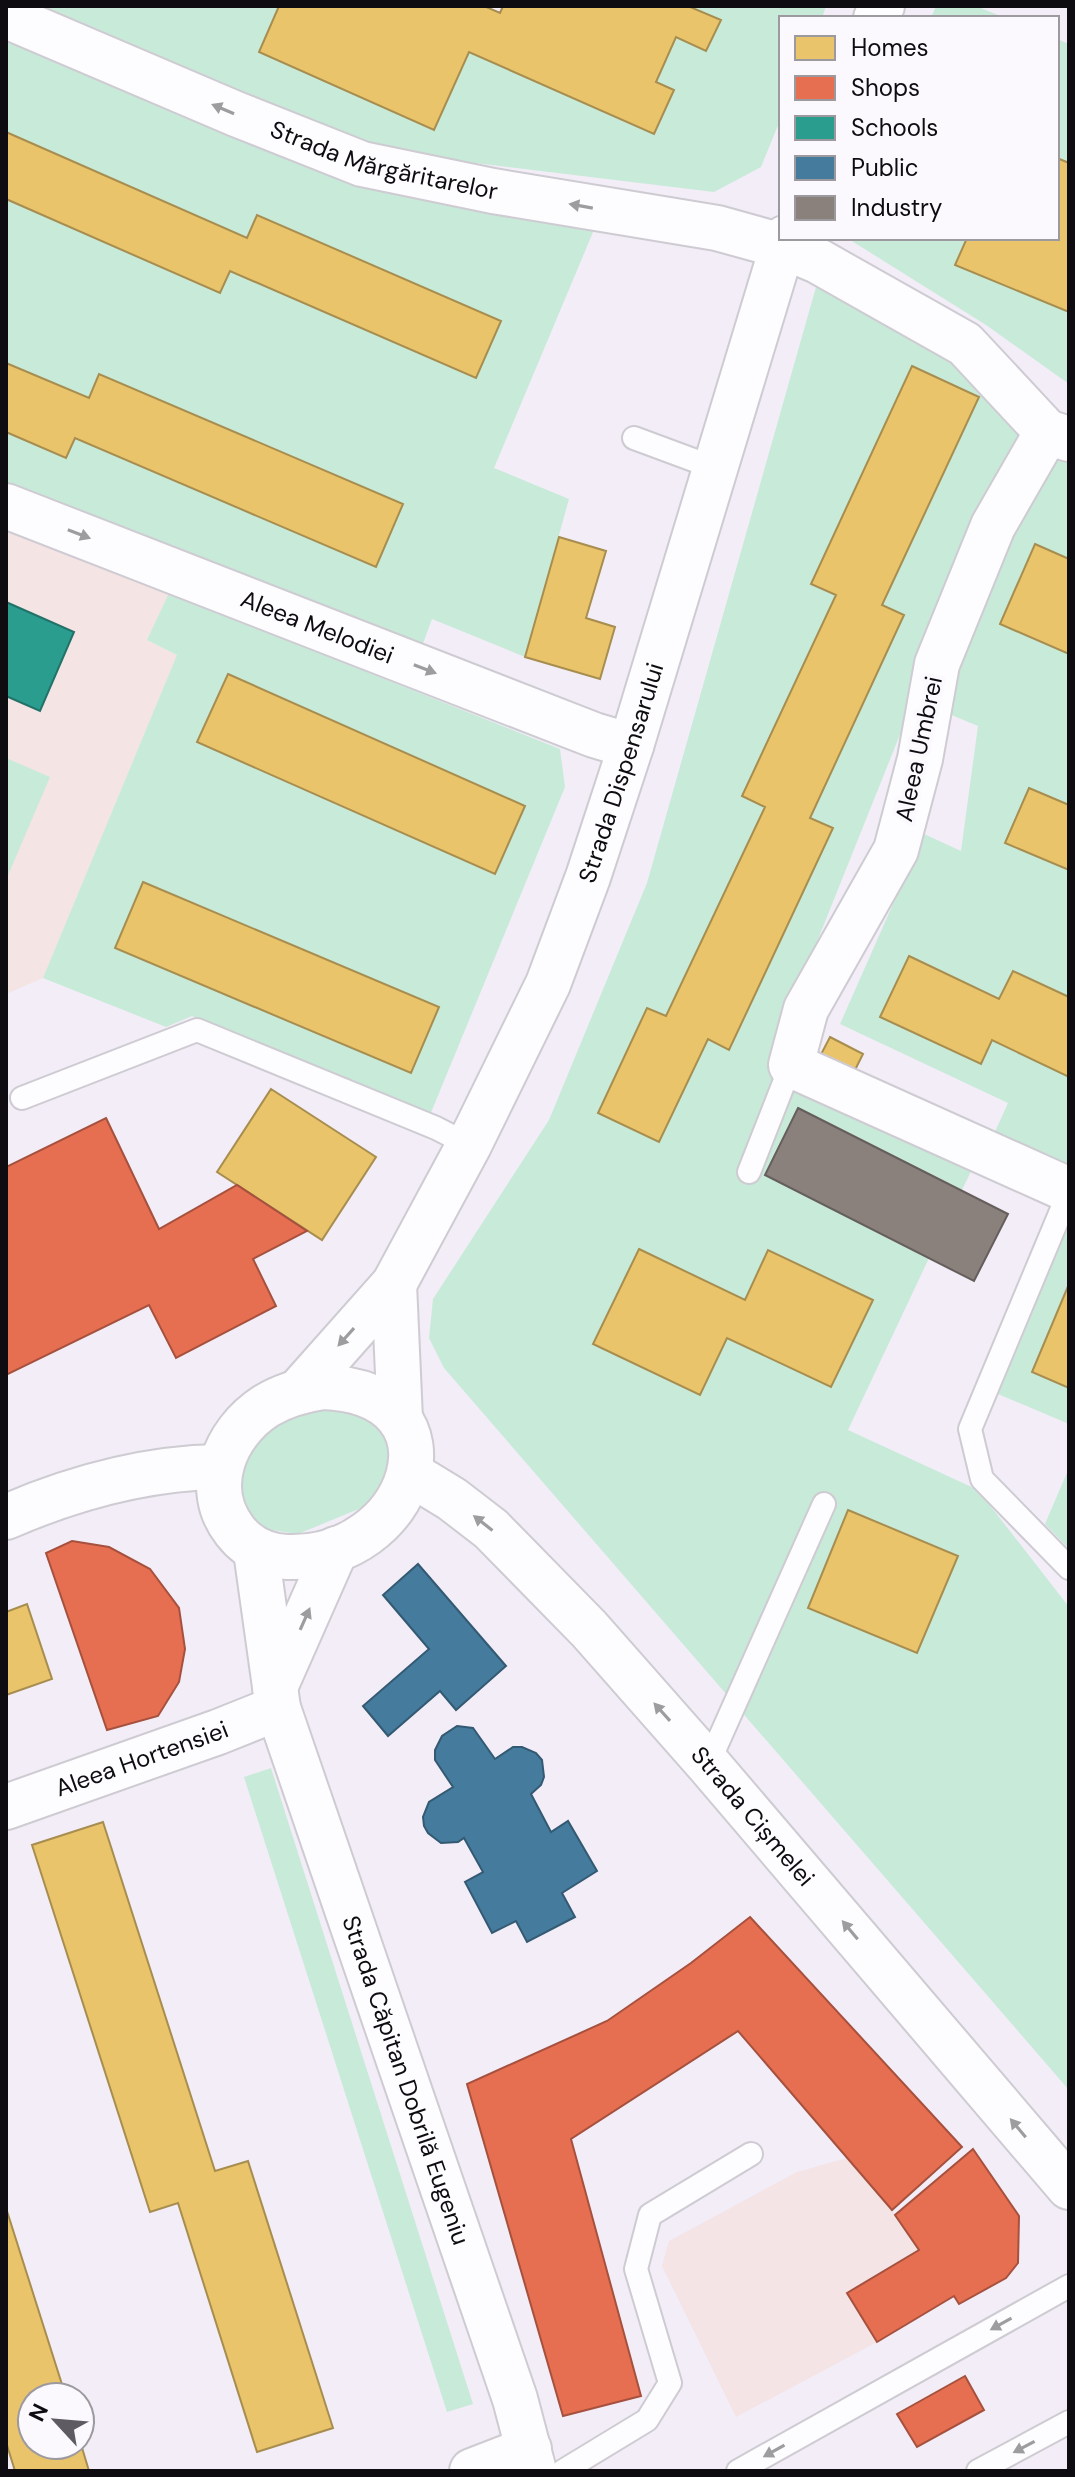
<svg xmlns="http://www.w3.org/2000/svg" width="1075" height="2477" font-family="'DM Sans',sans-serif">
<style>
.commercial{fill:#f4e4e5}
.education{fill:#f4e4e3}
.green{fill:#c8ead9;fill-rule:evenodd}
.homes{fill:#e9c46a;stroke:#a78d4f;stroke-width:2}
.shops{fill:#e76f51;stroke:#a6513e;stroke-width:2}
.schools{fill:#2a9d8f;stroke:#227269;stroke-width:2}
.public{fill:#457b9d;stroke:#345a73;stroke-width:2}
.industry{fill:#8a817c;stroke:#655e5c;stroke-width:2}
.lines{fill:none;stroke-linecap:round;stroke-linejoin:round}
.lane-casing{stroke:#cecbd2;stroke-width:26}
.street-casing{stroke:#cecbd2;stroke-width:48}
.secondary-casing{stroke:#cecbd2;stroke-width:48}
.lane{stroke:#fdfcfe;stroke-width:22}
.street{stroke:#fdfcfe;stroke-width:44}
.secondary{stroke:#fdfcfe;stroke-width:44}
.oneway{fill:#9d9c9f}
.labels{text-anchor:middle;stroke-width:8;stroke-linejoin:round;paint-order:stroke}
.street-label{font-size:24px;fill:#0e0c11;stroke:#fbf9fd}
</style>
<rect width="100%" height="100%" fill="#f2edf7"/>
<!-- commercial -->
<path class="commercial" d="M847 2158 892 2210 919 2250 848 2293 877 2342 736 2417 662 2266 669 2241 797 2172Z"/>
<!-- education -->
<path class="education" d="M6 527 169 593 147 640 177 655 43 978 6 994Z"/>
<!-- green -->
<path class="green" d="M36 6H279L469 52 674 90 656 82 676 37 706 51 720 21 688 6H826L822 18H781V118L761 167 714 192 359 149Z
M936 6H976L1005 18H931Z
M6 30 596 225 494 468 569 499 525 657 432 619 422 646 6 493V432L66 458 75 438 375 567 402 504 99 375 89 398 6 363V199L230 271 476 378 501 321 258 215 247 238 6 132Z
M1057 39 1069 44V163L1057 158Z
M847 238H967L956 265 1069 312V384L986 325Z
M820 273 956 354 1024 425 768 1064 977 1159 962 1190 799 1108 765 1175 929 1258 848 1430 978 1490 1069 1607V2090L444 1368 429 1338 433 1299 549 1120 647 883ZM979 398 882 605 904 615 810 818 832 829 729 1049 708 1039 598 1113 647 1008 666 1016 765 807 742 796 836 595 812 584ZM639 1249 745 1300 769 1250 873 1300 831 1387 727 1338 700 1395 593 1344ZM848 1510 957 1555 917 1653 808 1608Z
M1052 451 1069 457V559L1035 544 1000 624 1069 654V805L1029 788 1005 843 1069 870V997L1013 971 999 999 909 956 880 1016 980 1064 992 1040 1069 1077V1165L994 1134 1008 1103 840 1024 924 834 961 851 978 726 942 711 956 648Z
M169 593 560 749 565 787 430 1115 192 1016 166 1027 43 978 177 655 147 640ZM228 674 524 806 495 874 197 742ZM144 882 439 1007 411 1073 116 949Z
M6 758 50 777 6 880Z
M1069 1225V1424L998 1394Z
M319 1399 387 1428 397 1458 390 1485 366 1506 298 1534 265 1529 245 1508 239 1488 244 1466 268 1424Z
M1069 1468V1549L1045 1524Z
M271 1768 473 2404 447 2412 244 1777Z"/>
<!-- homes -->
<path class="homes" d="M279 6H484L500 13 503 6H688L721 20 706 51 676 37 656 82 674 90 654 134 469 52 434 130 259 52Z
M6 132 247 238 257 215 501 321 476 378 230 271 220 293 6 199Z
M1057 158 1069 163V312L955 265 967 238H1057Z
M6 363 89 398 99 374 403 504 376 567 75 438 66 458 6 432Z
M912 366 979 397 882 605 904 615 810 818 833 828 729 1050 708 1039 659 1142 598 1113 647 1008 666 1016 765 807 742 796 836 595 811 584Z
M559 537 606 551 586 618 615 627 600 679 525 657Z
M1035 544 1069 559V654L1000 624Z
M228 674 525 806 495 874 197 742Z
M1029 788 1069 805V870L1005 843Z
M143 882 439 1007 411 1073 115 948Z
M909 956 999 999 1013 971 1069 997V1077L992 1040 981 1064 880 1017Z
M830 1037 863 1054 852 1076 818 1060Z
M271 1089 376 1157 322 1240 217 1172Z
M639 1249 745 1300 768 1250 873 1300 831 1387 727 1338 700 1395 593 1344Z
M1069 1284V1388L1032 1372Z
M848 1510 958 1556 917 1653 808 1608Z
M27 1604 52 1679 6 1695V1612Z
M103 1822 215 2171 248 2161 333 2428 257 2452 178 2203 150 2212 32 1845Z
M6 2208 66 2397H32V2445H80V2441L89 2471H15L6 2442Z"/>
<!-- shops -->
<path class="shops" d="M106 1118 159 1229 237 1185 307 1231 253 1259 276 1306 176 1358 149 1305 6 1375V1167Z
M72 1541 109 1547 150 1569 179 1608 185 1649 179 1682 158 1716 107 1730 46 1553Z
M750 1917 962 2147 892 2210 738 2031 571 2139 641 2396 563 2416 467 2084 607 2021 691 1963Z
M973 2149 1019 2216 1018 2263 1006 2278 959 2304 954 2296 877 2342 847 2293 919 2250 895 2215Z
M965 2376 984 2410 917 2447 897 2414Z"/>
<!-- schools -->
<path class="schools" d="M6 602 74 632 40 711 6 696Z"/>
<!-- public -->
<path class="public" d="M418 1564 506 1666 456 1710 440 1691 388 1736 363 1706 429 1649 383 1595Z
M457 1726 473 1728 495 1759 513 1747H522L536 1753 542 1760 544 1777 541 1785 531 1794 551 1832 568 1821 597 1871 562 1893 575 1917 527 1942 516 1921 492 1933 465 1882 483 1872 464 1838 458 1842 441 1843 428 1833 424 1826 423 1817 429 1802 453 1787 435 1760V1750L442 1736Z"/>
<!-- industry -->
<path class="industry" d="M798 1108 1008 1214 974 1281 765 1175Z"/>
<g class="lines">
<defs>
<path id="lane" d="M634 438 715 468
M22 1098 197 1030 436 1128 469 1145
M749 1172 791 1065
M1069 1192 970 1429 982 1479 1069 1568
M708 1764 824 1504
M563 2471 647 2420 670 2383 636 2269 650 2215 751 2154
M738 2471 1069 2286
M978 2471 1069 2422"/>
<g id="street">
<path id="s1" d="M6 16 236 114 362 164 493 191 717 228 782 246 818 261 965 344 1047 432 1069 439"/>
<path d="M1047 432 993 526 937 664 920 759 896 850 806 1009 791 1065 1069 1190"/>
<path id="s2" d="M6 506 594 735 631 746"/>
<path id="s3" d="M6 1807 218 1732 278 1708"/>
<path d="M472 2471 529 2449"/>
</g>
<g id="secondary">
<path d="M876 18 882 6"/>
<path d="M394 1284 400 1419"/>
<path d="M323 1387C472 1393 413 1562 287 1557 265 1556 248 1548 235 1531 202 1489 224 1433 266 1406 284 1395 303 1390 323 1387Z"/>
<path id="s4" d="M299 1391 394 1284 469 1145 548 984 588 877 631 746 785 238"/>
<path id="s5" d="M411 1474 452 1499 491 1529 589 1629 708 1764 1069 2187"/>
<path d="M6 1517C73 1488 147 1468 219 1467"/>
<path id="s6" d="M256 1551 278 1708 515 2399 534 2471"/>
<path d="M275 1687 336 1549"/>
</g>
</defs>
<!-- lane casing -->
<use href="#lane" class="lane-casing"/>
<!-- street casing -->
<use href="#street" class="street-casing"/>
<!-- secondary casing -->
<use href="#secondary" class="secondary-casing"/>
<!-- lane -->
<use href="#lane" class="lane"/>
<!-- street -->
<use href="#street" class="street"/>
<!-- secondary -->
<use href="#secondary" class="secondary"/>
</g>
<!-- one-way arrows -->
<defs><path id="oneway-solid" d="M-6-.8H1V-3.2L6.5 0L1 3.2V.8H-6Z" transform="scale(2)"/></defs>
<g class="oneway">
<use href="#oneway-solid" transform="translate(223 109) rotate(-157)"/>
<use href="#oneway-solid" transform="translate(581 206) rotate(-170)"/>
<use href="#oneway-solid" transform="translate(79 534) rotate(21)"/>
<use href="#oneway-solid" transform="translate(425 669) rotate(21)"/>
<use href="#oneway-solid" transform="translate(346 1337) rotate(132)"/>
<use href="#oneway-solid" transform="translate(483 1523) rotate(-142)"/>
<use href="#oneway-solid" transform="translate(305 1619) rotate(-66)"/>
<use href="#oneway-solid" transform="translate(662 1712) rotate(-132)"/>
<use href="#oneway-solid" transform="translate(850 1930) rotate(-130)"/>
<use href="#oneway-solid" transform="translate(1018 2128) rotate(-130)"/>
<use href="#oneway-solid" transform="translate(1001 2324) rotate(151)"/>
<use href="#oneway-solid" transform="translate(1024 2447) rotate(152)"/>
<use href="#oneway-solid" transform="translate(774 2451) rotate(151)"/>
</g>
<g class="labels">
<!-- street labels -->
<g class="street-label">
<text dy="8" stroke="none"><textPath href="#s1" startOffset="406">Strada Mărgăritarelor</textPath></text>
<text dy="8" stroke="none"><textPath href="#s2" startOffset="334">Aleea Melodiei</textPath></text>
<text transform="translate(919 749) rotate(-78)" y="8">Aleea Umbrei</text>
<text dy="8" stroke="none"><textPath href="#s4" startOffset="704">Strada Dispensarului</textPath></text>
<text dy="8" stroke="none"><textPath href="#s3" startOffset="144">Aleea Hortensiei</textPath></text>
<text dy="8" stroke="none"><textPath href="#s5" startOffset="486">Strada Cișmelei</textPath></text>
<text dy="8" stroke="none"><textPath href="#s6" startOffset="552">Strada Căpitan Dobrilă Eugeniu</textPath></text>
</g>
</g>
<!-- border -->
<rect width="1075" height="2477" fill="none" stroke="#0e0c11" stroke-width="16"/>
<!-- legend -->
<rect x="779" y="16" width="280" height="224" fill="#fbf9fd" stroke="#9c9a9f" stroke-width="2"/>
<rect x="795" y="36" width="40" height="24" fill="#e9c46a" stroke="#9c9a9f" stroke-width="2"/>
<text x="851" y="56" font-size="24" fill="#0e0c11">Homes</text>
<rect x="795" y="76" width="40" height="24" fill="#e76f51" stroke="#9c9a9f" stroke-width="2"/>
<text x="851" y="96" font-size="24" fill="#0e0c11">Shops</text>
<rect x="795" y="116" width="40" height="24" fill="#2a9d8f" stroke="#9c9a9f" stroke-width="2"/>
<text x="851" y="136" font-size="24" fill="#0e0c11">Schools</text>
<rect x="795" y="156" width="40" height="24" fill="#457b9d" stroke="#9c9a9f" stroke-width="2"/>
<text x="851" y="176" font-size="24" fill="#0e0c11">Public</text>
<rect x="795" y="196" width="40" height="24" fill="#8a817c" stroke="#9c9a9f" stroke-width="2"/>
<text x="851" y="216" font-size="24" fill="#0e0c11">Industry</text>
<!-- north arrow -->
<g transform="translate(56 2421) rotate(296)"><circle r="38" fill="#fbf9fd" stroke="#9c9a9f" stroke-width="2"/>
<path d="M0-6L14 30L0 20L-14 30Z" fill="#5e5b62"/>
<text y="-12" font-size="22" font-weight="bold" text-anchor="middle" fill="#0e0c11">N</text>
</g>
</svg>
